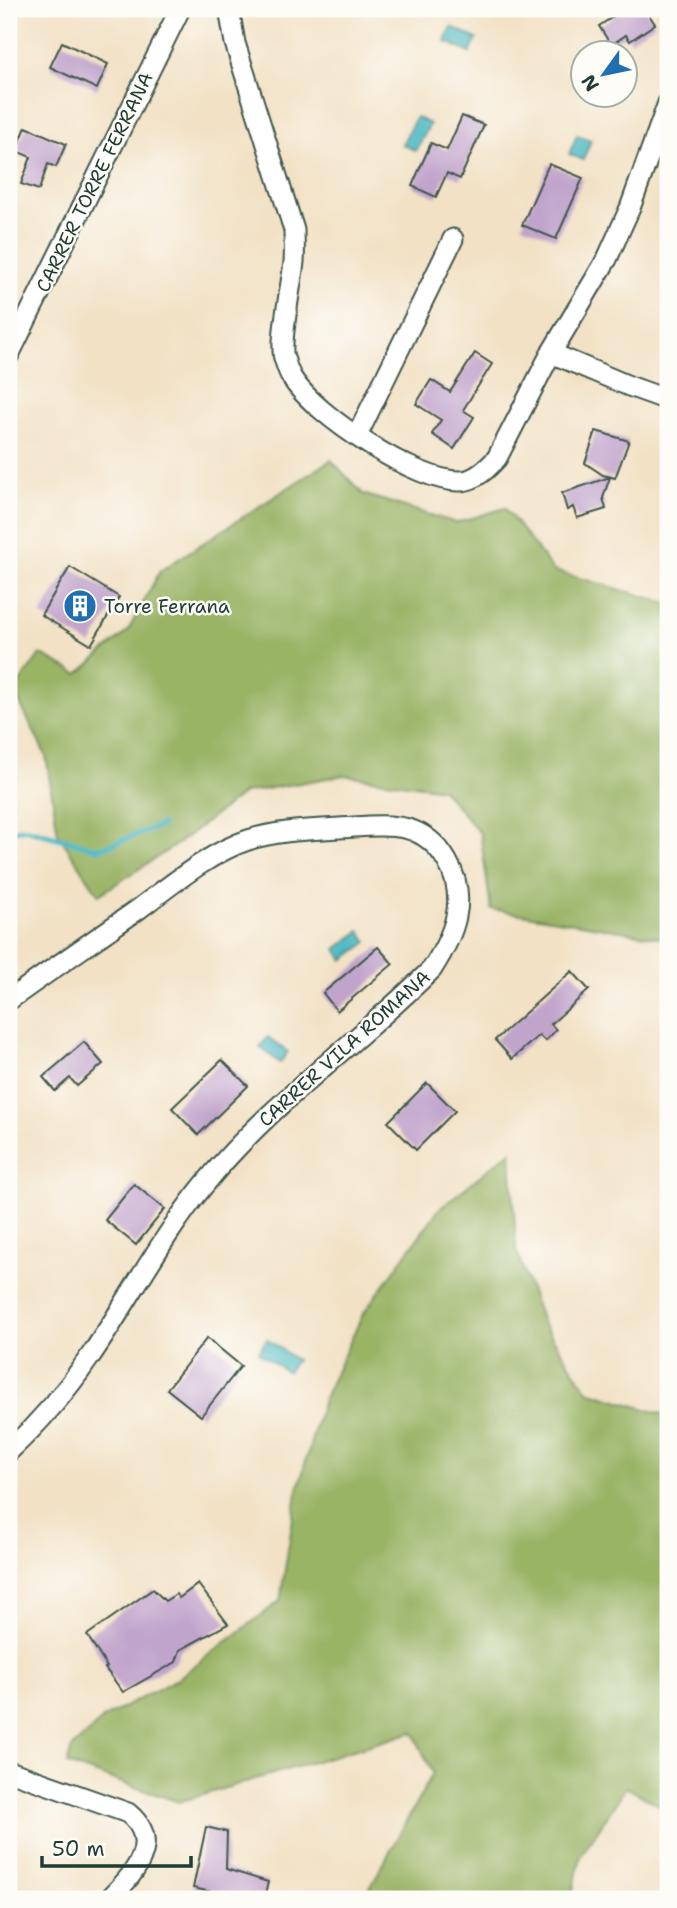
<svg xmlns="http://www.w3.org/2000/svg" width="677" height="1908" font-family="'Shantell Sans',sans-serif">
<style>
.forest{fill:#9ab466;stroke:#5c784d;stroke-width:2}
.water{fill:#47b6c0;stroke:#337a7a;stroke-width:2}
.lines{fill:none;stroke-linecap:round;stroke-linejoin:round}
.stream{stroke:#47b6c0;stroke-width:6}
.building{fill:#c1a4cc}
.minor-casing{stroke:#3f564a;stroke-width:23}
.minor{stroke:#fff;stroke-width:19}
.labels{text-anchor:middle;stroke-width:5;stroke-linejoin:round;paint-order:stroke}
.street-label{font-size:19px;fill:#1f3d34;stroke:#fdfcf7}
.poi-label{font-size:19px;fill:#1f3d34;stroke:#fdfcf7;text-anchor:start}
</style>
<rect width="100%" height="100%" fill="#fdfcf7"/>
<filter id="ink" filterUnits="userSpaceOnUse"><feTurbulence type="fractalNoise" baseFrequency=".0143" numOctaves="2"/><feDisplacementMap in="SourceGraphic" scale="14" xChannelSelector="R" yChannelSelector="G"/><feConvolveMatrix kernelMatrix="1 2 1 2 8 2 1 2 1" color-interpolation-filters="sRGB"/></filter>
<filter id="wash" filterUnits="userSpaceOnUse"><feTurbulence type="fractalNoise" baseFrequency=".00686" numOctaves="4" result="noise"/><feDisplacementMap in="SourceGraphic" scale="28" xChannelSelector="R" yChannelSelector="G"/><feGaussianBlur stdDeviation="1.57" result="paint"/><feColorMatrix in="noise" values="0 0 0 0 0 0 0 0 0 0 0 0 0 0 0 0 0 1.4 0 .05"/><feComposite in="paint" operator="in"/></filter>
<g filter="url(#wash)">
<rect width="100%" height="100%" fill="#f2e1c5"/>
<!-- forest -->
<path class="forest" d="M331 460 363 494 456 523 505 508 554 571 668 603V939L491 909 480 833 442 789 344 775 244 793 176 845 99 895 58 834 46 756 14 691 40 654 78 674 128 631 160 571Z
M511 1151 516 1249 542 1322 588 1391 668 1416V1810L626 1787 581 1856 571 1899H362L366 1895 433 1773 413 1732 179 1802 67 1764 72 1748 104 1718 177 1679 280 1601 297 1493 322 1402 363 1314 439 1209Z"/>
<!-- water -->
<path class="water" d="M452 27 477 39 470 53 445 41Z
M416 117 430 124 416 151 402 144Z
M577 135 591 140 583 160 569 154Z
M360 931 368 942 343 960 336 949Z
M268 1037 288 1052 280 1063 260 1047Z
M267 1339 296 1360 287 1372 258 1352Z"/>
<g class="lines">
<!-- stream -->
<path class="stream" d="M9 831 26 829 99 849 162 825"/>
</g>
<g id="blocks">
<!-- building -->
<path class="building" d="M625 9H645L655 24 630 41 626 35 611 45 599 26Z
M62 42 108 64 97 89 50 67Z
M462 116 484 125 460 179 447 173 436 197 412 186 431 143 447 150Z
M26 127 66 144 56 167 48 164 39 190 21 184 31 157 16 151Z
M549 164 583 178 556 239 522 225Z
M475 353 492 364 463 410 474 417 454 449 432 434 441 420 416 404 431 380 450 392Z
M596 431 629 441 615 478 603 475 585 463Z
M610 477 603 498 606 509 577 518 573 507 567 510 562 493Z
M70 567 119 597 91 645 41 615Z
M378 947 393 964 337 1011 323 993Z
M572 971 589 990 551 1024 556 1030 545 1041 539 1035 512 1059 495 1040Z
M84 1042 103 1064 77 1086 70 1078 55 1091 43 1077Z
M222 1060 248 1086 198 1135 172 1108Z
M427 1083 455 1111 416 1150 388 1122Z
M134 1184 165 1209 136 1245 105 1220Z
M207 1338 241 1366 201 1416 167 1389Z
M198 1584 228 1624 180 1650 176 1662 123 1692 105 1668 107 1667 87 1635 153 1589 165 1601 176 1594 179 1598Z
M206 1827 227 1832 226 1869 268 1882 264 1899H244L193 1888Z"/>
</g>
</g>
<g filter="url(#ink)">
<use href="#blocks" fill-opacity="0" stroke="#3f564a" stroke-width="2"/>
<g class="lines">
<defs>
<path id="minor" d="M229 9 235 43 294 230C294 241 295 251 294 262 292 282 279 342 284 358 286 364 288 372 292 378 314 415 419 484 462 481 476 480 488 468 497 458L551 353 607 259 630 208 668 103
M551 353 629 386 668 400
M9 355 180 9
M357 436 453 239
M9 1000C52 969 96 939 140 908 171 885 211 852 248 840 282 829 318 830 354 827 393 824 425 823 447 861 469 899 454 935 432 969 358 1043 270 1103 204 1185 160 1239 128 1302 89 1358 66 1392 39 1423 9 1451
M9 1771 128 1813C163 1842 134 1875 109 1899"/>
</defs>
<!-- minor casing -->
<use href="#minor" class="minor-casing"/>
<!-- minor -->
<use href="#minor" class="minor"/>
</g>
</g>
<!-- icons -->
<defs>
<symbol id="building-disc" viewBox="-11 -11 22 22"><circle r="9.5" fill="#1f6fb2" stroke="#fdfcf7"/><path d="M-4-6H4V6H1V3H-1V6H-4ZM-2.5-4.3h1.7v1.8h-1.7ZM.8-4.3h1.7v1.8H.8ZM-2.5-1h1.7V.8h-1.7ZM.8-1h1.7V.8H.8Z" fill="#fff"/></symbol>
</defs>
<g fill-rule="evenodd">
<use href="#building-disc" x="61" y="587" width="38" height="38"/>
</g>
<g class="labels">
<!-- street labels -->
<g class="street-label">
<text transform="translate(94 182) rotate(-64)" y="7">CARRER TORRE FERRANA</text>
<text transform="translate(344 1048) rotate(-42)" y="7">CARRER VILA ROMANA</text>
</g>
<!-- poi labels -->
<g class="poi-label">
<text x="104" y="613">Torre Ferrana</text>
</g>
</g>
<!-- margin -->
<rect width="677" height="1908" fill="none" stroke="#fdfcf7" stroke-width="35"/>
<!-- north arrow -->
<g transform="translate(604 74) rotate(237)"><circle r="33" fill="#fdfcf7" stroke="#a4b0a9" stroke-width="2"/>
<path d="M0-5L12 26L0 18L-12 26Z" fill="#1f6fb2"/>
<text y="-10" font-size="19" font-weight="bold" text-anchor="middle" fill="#1f3d34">N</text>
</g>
<!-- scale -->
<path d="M42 1856v10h149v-10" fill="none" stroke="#1f3d34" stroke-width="3.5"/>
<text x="52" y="1856" font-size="21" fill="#1f3d34" stroke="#fdfcf7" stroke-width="5" paint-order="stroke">50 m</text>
</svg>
